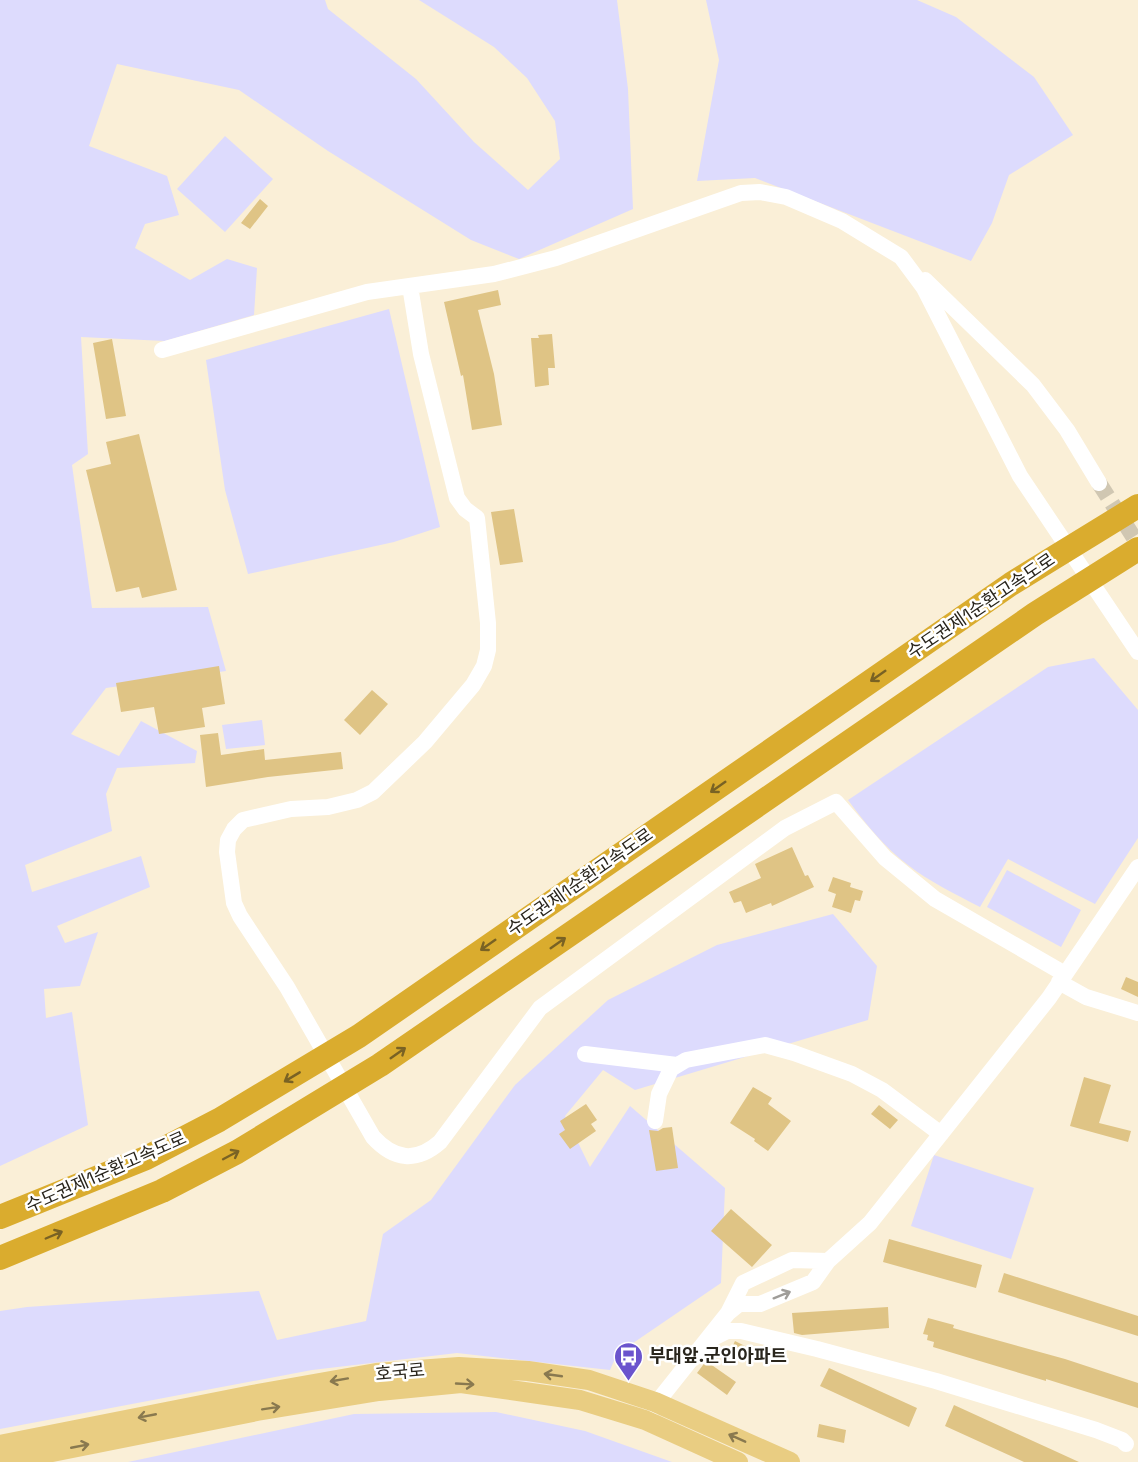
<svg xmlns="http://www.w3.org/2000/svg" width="1138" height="1462" font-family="'Space Grotesk','Noto Sans KR',sans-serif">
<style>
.green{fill:#dddbfd}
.building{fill:#dfc485}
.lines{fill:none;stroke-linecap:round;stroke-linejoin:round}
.minor-tunnel{stroke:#d0c7b2;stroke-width:16;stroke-dasharray:16 8;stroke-linecap:butt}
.minor{stroke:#fff;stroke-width:16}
.major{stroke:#e9cd82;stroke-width:20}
.highway{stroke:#daac2e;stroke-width:24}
.oneway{stroke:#796224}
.oneway2{stroke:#9f9d99}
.oneway3{stroke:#89794f}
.labels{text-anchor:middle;stroke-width:5;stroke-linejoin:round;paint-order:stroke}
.street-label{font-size:18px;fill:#29251c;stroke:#fff}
.poi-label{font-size:18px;font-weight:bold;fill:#29251c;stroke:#fff;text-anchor:start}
</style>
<rect width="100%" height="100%" fill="#faefd7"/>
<!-- green -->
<path class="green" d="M0 0H325L328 9 416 79 474 142 528 190 560 159 555 121 527 78 494 47 419 0H617L628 89 633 209 519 259 471 240 328 151 239 90 117 64 89 146 167 176 179 215 145 224 135 248 190 280 227 259 257 268 254 315 165 341 81 337 88 454 72 465 92 608 208 607 226 671 106 688 71 734 119 756 141 721 197 751 195 763 117 768 106 794 112 831 25 865 32 892 141 856 150 887 57 926 65 943 98 932 80 986 44 989 46 1018 72 1012 88 1125 0 1166Z
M706 0H917L956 17 1034 77 1073 135 1009 175 992 223 971 261 755 178 697 181 719 60Z
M225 136 273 179 225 232 177 189Z
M389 309 440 527 394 542 248 574 225 490 206 360Z
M1094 658 1138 710V838L1095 904 1008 859 980 907C955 894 930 882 908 865 885 848 865 823 848 800L1048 667Z
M262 720 265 745 226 749 222 725Z
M1007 870 1081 910 1061 947 987 907Z
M833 914 877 966 868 1020 635 1090 603 1070 565 1116 590 1167 630 1106 725 1188 721 1283 617 1354 610 1370 457 1353 312 1370 0 1429V1311L27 1307 259 1291 277 1340 366 1321 383 1234 431 1200 515 1085 608 1000 717 945Z
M934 1155 1034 1188 1011 1259 911 1226Z
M496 1412 585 1431 672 1462H128L354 1414Z"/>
<!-- building -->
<path class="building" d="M260 199 268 206 250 229 241 223Z
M498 290 501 305 478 310 494 374 502 425 472 430 463 375 461 376 444 302Z
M552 334 555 368H548L549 385 535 387 531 338H539L538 335Z
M112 339 126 416 106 419 93 343Z
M139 434 177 590 142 598 139 587 116 592 86 470 111 464 106 442Z
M514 509 523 562 500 565 491 512Z
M219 666 225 704 202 708 205 727 159 734 154 707 121 712 116 683Z
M372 690 388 704 360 735 344 720Z
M218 733 221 755 264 749 265 760 341 752 343 769 268 777 206 787 200 735Z
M792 847 805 876 808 875 814 887 772 906 771 903 746 913 741 901 734 903 729 892 761 878 755 864Z
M833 877 851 883 850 887 863 891 860 901 855 900 851 913 832 907 836 894 828 891Z
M1126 977 1138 982V997L1121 989Z
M1084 1077 1111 1085 1099 1123 1131 1131 1128 1142 1070 1126Z
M753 1087 772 1098 768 1104 791 1121 768 1151 754 1141 755 1139 730 1123Z
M586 1104 597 1120 591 1124 596 1131 570 1149 559 1134 565 1130 560 1121Z
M879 1105 898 1120 890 1129 871 1114Z
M672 1127 678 1168 656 1171 649 1130 658 1131 663 1128Z
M731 1209 772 1245 752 1267 711 1231Z
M889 1239 982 1265 976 1288 883 1262Z
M1004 1273 1138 1316V1336L998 1292Z
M888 1307 889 1328 802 1335 794 1333 792 1313Z
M928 1318 954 1325 953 1328 1065 1359 1138 1383V1408L1046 1379V1381L933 1347 934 1342 927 1340 928 1335 923 1334Z
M735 1341 755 1351 748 1363 729 1354Z
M706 1361 736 1382 727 1395 697 1373Z
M829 1368 917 1408 909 1427 820 1386Z
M954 1405 1079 1462H1024L945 1426Z
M819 1424 846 1430 844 1443 817 1437Z"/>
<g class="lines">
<!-- minor-tunnel -->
<path class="minor-tunnel" d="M1099 483 1138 544"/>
<!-- minor -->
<path class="minor" d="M925 280 1033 385 1067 430 1099 483
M410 286 421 354 457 498 465 509 477 518 488 623V650L484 666 473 685 425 742 373 792 357 800 328 807 291 809 243 820 234 829 228 840 227 852 234 903 240 916 287 987 373 1137C394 1160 416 1163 440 1142L540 1008 785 828 836 802 885 858 935 899 1065 974
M162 350 367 292 494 274 556 258 741 193 760 192 786 197 842 221 901 257 924 288 1020 476 1138 652
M1059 982 1086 997 1138 1013
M585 1054 677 1065
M655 1121 659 1094 671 1069 686 1060 765 1045 794 1053 852 1074 882 1090 941 1134
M828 1261 870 1223 1049 998 1138 867
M705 1342 727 1331H741L817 1349 936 1381 1096 1430 1122 1440 1126 1444
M650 1411 728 1313 743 1283 792 1260 828 1261 813 1282 760 1304H739L728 1313"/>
<!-- major -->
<path class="major" d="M0 1445 252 1395 376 1373 459 1367 528 1371 589 1380 655 1402 790 1462
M2 1462 257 1411 379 1391 461 1383 580 1400 645 1420 738 1462"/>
<!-- highway -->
<path class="highway" d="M0 1217 146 1158 219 1120 359 1036 1011 584 1138 506
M0 1258 162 1191 237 1152 380 1065 1035 614 1138 549"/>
</g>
<!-- one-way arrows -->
<defs><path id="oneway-shaft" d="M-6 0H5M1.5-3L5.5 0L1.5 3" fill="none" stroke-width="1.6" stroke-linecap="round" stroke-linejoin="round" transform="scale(1.5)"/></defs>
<g class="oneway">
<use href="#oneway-shaft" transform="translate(878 676) rotate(145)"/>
<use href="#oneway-shaft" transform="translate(718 787) rotate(145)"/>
<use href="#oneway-shaft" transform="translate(558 943) rotate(-35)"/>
<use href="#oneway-shaft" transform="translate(488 945) rotate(145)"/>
<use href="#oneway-shaft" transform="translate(398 1053) rotate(-35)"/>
<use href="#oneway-shaft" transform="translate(292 1077) rotate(149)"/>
<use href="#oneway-shaft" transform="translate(231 1155) rotate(-28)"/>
<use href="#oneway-shaft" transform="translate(54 1235) rotate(-23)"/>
</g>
<use class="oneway2" href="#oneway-shaft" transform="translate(782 1295) rotate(-22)"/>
<g class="oneway3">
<use href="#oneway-shaft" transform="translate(553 1375) rotate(-172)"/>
<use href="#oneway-shaft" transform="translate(339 1380) rotate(170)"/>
<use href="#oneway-shaft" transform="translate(465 1384) rotate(3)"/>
<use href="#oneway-shaft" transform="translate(271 1408) rotate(-9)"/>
<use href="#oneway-shaft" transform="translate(147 1416) rotate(169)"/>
<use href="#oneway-shaft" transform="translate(737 1438) rotate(-156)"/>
<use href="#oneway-shaft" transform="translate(80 1446) rotate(-11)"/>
</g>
<!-- icons -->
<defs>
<symbol id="bus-pin" viewBox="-11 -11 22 30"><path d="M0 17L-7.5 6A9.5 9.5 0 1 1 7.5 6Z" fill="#6b54cd" stroke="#fff"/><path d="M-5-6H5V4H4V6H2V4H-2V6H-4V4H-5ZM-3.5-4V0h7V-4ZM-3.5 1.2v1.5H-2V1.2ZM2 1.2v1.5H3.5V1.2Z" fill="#fff"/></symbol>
</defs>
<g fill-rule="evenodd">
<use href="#bus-pin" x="612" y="1340" width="33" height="45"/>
</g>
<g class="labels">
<!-- street labels -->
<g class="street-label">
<text transform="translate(981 606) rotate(-34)" y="6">수도권제1순환고속도로</text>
<text transform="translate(580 882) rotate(-35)" y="6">수도권제1순환고속도로</text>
<text transform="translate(106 1172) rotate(-24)" y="6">수도권제1순환고속도로</text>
<text transform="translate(400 1372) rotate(-5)" y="6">호국로</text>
</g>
<!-- poi labels -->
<g class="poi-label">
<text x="649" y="1362">부대앞.군인아파트</text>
</g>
</g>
</svg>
